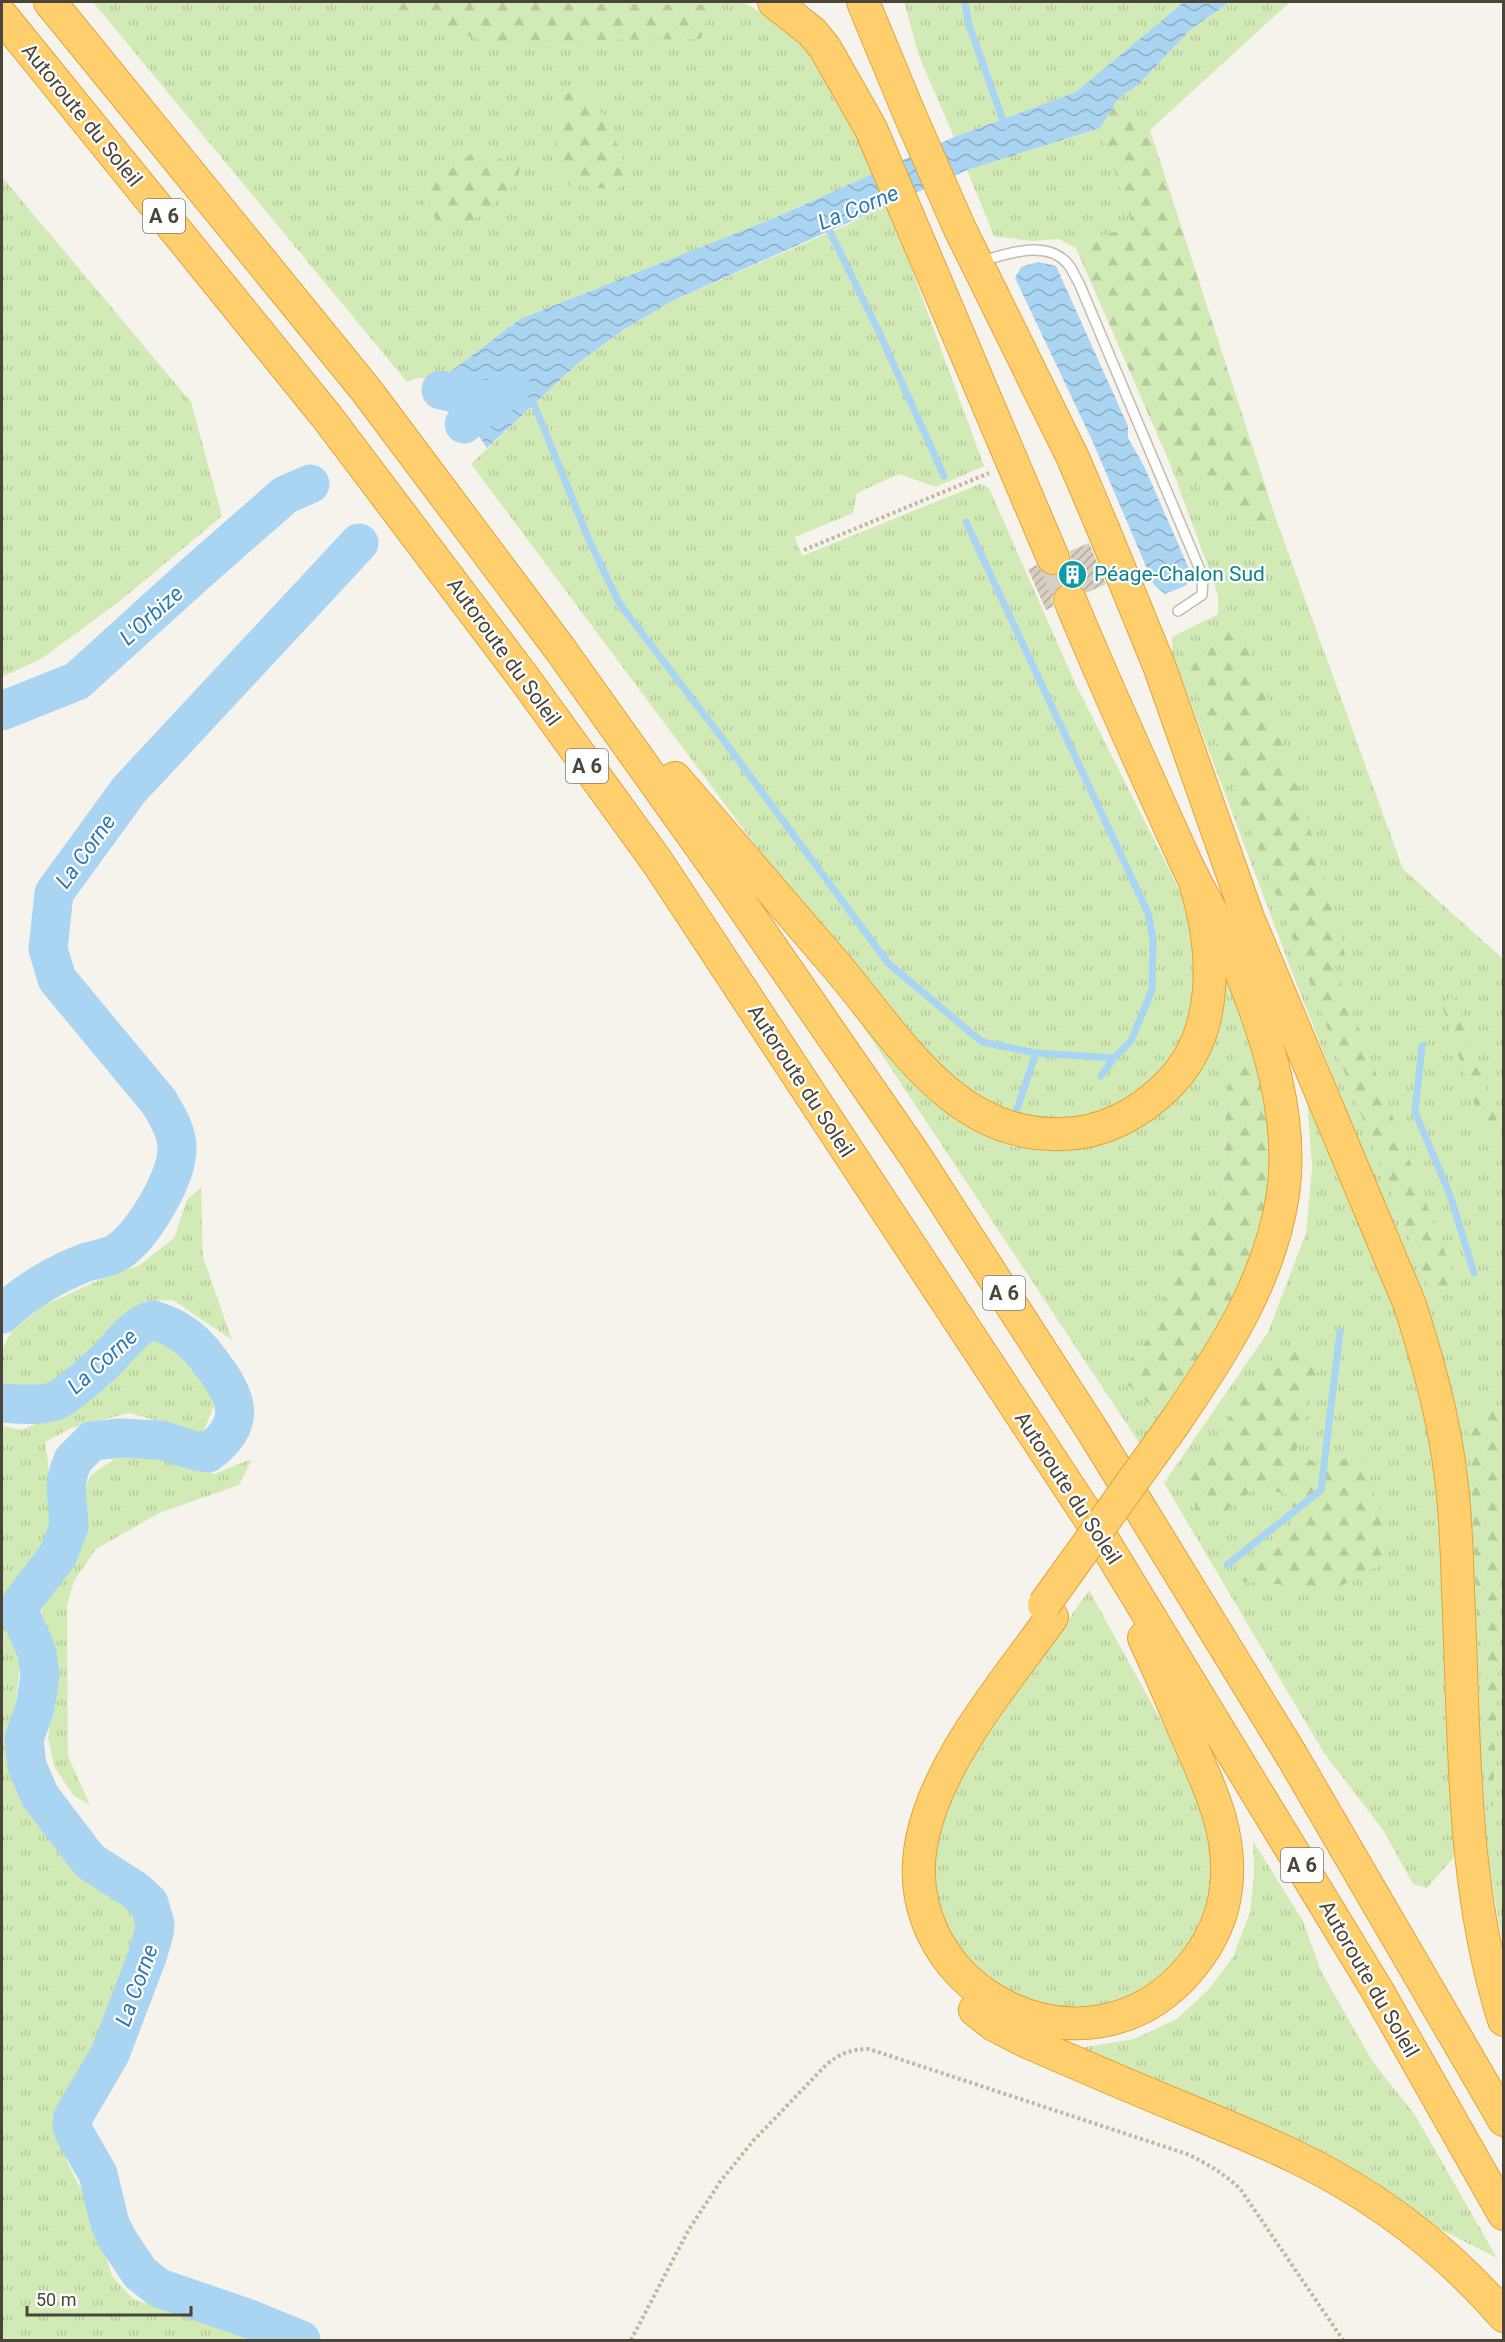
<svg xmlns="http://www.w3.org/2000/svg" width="1505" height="2342" font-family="Roboto,sans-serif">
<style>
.grass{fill:url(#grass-tufts)}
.forest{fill:url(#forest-firs)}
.water{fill:url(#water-waves)}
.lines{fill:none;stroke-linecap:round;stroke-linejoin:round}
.stream{stroke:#a9d4f2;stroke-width:7}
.river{stroke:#a9d4f2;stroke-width:39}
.building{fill:url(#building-hatch)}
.motorway-tunnel{stroke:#d4d0c8;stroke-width:32;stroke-dasharray:32 16;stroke-linecap:butt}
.service-casing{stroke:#c2bbae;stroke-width:12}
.motorway-casing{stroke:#e0a43c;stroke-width:34}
.path{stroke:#c4b79f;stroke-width:4;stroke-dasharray:3 3;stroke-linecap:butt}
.service{stroke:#fff;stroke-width:9}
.motorway{stroke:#ffcf6e;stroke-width:32}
.motorway-bridge-casing{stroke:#e0a43c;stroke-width:34;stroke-linecap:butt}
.motorway-bridge{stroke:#ffcf6e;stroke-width:32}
.labels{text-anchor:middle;stroke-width:4.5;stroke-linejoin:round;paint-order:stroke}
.shield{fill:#fff;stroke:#817c74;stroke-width:1.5}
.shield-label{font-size:20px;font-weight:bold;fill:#4b4439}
.street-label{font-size:21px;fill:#4b4439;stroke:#fff}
.culture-label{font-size:21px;fill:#0d838f;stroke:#fff;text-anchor:start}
.water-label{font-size:22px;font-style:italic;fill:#2e7ab2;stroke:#fff}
</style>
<defs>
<pattern id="grass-tufts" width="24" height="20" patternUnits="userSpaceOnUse" patternTransform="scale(1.5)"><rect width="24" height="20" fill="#d2eab5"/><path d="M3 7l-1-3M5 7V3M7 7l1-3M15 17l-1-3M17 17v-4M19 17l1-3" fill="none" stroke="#b6ca9c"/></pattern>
<pattern id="forest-firs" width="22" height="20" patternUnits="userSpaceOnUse" patternTransform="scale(1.5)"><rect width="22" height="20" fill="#d2eab5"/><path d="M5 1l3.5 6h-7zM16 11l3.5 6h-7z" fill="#b6ca9c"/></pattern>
<pattern id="water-waves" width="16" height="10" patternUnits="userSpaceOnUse" patternTransform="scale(1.5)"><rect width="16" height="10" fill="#a9d4f2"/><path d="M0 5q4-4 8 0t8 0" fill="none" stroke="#8caec5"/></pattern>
<pattern id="building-hatch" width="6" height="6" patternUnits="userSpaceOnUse" patternTransform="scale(1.5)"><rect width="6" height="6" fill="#d8cfc1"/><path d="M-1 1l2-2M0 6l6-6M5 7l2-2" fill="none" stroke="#b1aa9e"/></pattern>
</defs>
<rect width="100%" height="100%" fill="#f6f3ec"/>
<!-- grass -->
<path class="grass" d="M93 2H743L775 21 821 59 874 173 779 216 520 319 441 379 417 378 407 382Z
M904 2H1184L1077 92 954 137 919 56Z
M1230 2H1290L1150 130 1118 99 1139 84 1191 29Z
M1100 128 1132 224 1076 248 1059 239 1031 241 994 236 967 170Z
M2 177 191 402 222 516 120 601 41 659 2 677Z
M886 205 905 251 984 466 936 487 899 474 857 493 853 513 795 537 802 556 980 484 989 488 1075 683 1191 913 1200 958 1196 1009 1178 1059 1145 1089 1109 1110 1051 1121 1008 1114 962 1091 909 1034 780 878 471 464 577 364 623 330 674 300 847 225Z
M1171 466 1251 523 1276 519 1403 869 1503 959V1945L1490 1871 1428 1318 1295 980 1172 653V637L1218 614V594Z
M1231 967 1262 1068 1226 1098 1224 1161 1214 1197 1182 1241 1165 1299 1147 1340 1117 1375 1164 1417 1142 1447 843 996 965 1121 1013 1147H1075L1196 1074 1218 1029 1222 970Z
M1307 1099 1408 1325 1444 1511 1462 1848 1427 1888 1413 1884 1383 1830 1324 1753 1164 1483 1268 1332 1306 1233 1312 1167Z
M201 1187 203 1257 232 1340 173 1300 146 1301 51 1383 26 1390 2 1385V1349L12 1331 43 1306 97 1281 140 1265 174 1238 187 1200Z
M151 1339 188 1355 218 1396 203 1433 129 1413 71 1428 45 1442 52 1491 50 1545 16 1582 6 1606 21 1656 15 1709 8 1733 13 1760 27 1796 59 1841 88 1878 123 1900 138 1917 132 1953 121 1993 59 2108 57 2129 68 2164 91 2208 112 2276 133 2299 252 2340H2V1426L21 1430 72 1409Z
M145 1453 184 1461 214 1474 252 1459 239 1485 159 1513 96 1549 74 1581 67 1605 68 1756 90 1805 74 1796 55 1768 48 1738 54 1694 51 1658 41 1615 46 1594 78 1547 85 1515 83 1494 90 1476 114 1459Z
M1089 1590 1189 1771 1214 1853 1210 1917 1163 1978 1118 2005 1066 2011 1018 2000 963 1955 939 1910 931 1877 937 1830 962 1773Z
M1253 1841 1303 1921 1321 1971 1373 2062 1415 2115 1497 2258 1404 2211 1067 2050 1134 2039 1177 2019 1209 1989 1233 1957 1250 1912 1254 1877Z"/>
<!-- forest -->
<path class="forest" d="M384 2H549L565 4 711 5 701 39 482 41Z
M583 89 609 123 630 178 617 190 561 184 553 131 566 94Z
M1118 99 1150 130 1276 519 1251 523 1171 466 1076 248 1132 224 1100 128Z
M477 151 520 166 517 183 479 217 445 228 422 203 425 188 450 166Z
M1241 625 1294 771 1345 955 1334 964 1459 1289 1433 1300 1182 653Z
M1456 996 1502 1135 1486 1140 1441 1002Z
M1254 1055 1262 1068 1274 1151 1275 1202 1236 1304 1164 1417 1117 1375 1147 1340 1165 1299 1182 1241 1214 1197 1224 1161 1226 1098 1235 1056Z
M1284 1345 1321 1357 1295 1455 1324 1465 1359 1455 1388 1530 1378 1566 1335 1589 1241 1581 1287 1539 1294 1511 1286 1494 1256 1487 1219 1516 1198 1515 1186 1475Z
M1503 1407V1526L1493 1807 1485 1799 1468 1412Z"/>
<!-- water -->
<path class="water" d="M1184 2H1230L1191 29 1139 84 1118 99 1100 128 967 170 674 300 623 330 577 364 487 448 441 379 520 319 779 216 954 137 1076 92Z
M1038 262 1056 266 1128 426V438L1144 466 1193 578 1185 586 1165 594 1154 585 1092 440 1015 278 1021 267Z"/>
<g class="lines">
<!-- stream -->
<path class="stream" d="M965 2 968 22 1005 126
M830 232 879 332 944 476
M534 404 589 540 619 603 722 738 888 963 982 1042 1036 1053
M966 522 1148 913 1153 938 1152 990 1131 1041 1114 1058
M1422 1046 1415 1112 1450 1195 1474 1273
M1017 1109 1036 1053 1114 1058 1101 1076
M1227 1565 1321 1490 1340 1332"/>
<!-- river -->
<path class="river" d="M441 390 490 401
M464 424 490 401 511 388
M2 711 77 681 196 573 285 495 310 484
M2 1314C25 1292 57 1273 87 1262 98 1259 108 1258 118 1252 142 1237 178 1177 177 1148 177 1131 167 1116 159 1102L57 979 48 949 54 893 129 790 359 543
M2 1403C19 1404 41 1407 57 1400 67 1396 107 1361 114 1352 126 1339 136 1325 153 1320 161 1323 171 1326 178 1331 194 1340 204 1353 214 1367 240 1401 245 1425 208 1453L196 1451 161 1440 121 1438 92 1441 73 1460 69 1471 66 1486 69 1526 62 1545 58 1555 23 1601 20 1614 37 1652 40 1675 35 1708 24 1739 27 1766 40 1796 84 1854 91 1862 136 1891 149 1903 155 1924 154 1933 147 1957 110 2054 73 2117 72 2126 75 2134 98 2174 110 2224 118 2240 140 2273 159 2288 247 2318 301 2340"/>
</g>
<!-- building -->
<path class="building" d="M1089 543 1106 584 1086 593 1080 585 1073 582 1064 583 1055 590 1052 598 1053 607 1046 610 1028 569 1037 565 1042 572 1050 576 1061 574 1068 568 1071 561 1070 551Z"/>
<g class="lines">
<!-- motorway-tunnel -->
<path class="motorway-tunnel" d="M1053 558 1070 600"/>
<defs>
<path id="service" d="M982 261C1007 254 1046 239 1067 263 1072 268 1075 277 1079 283L1203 577 1202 595 1178 611"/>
<path id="motorway" d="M50 2 366 390 560 649 731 889 914 1154 1092 1430 1292 1756 1504 2120
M774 2 812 32 825 48 871 129 1053 558
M863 2 909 113 959 227 1073 458 1104 531 1160 668 1248 918 1410 1305C1428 1362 1444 1418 1451 1478 1456 1515 1457 1553 1458 1591 1465 1734 1460 1883 1504 2020
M2 16 327 417 524 678 658 863 1092 1522 1377 1990 1504 2214
M1070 600C1107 689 1147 777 1187 865 1203 899 1224 931 1238 965 1267 1035 1294 1118 1283 1194 1270 1281 1222 1354 1173 1425
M675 778C728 839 781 901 834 963 897 1036 953 1139 1063 1134 1103 1133 1139 1114 1167 1086 1222 1033 1215 948 1195 882
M1052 1617C1007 1680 945 1752 925 1827 881 1986 1086 2095 1191 1967 1209 1945 1223 1917 1226 1888 1233 1833 1209 1786 1187 1736 1173 1703 1159 1670 1144 1638
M975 2010 994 2025 1025 2041C1078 2064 1131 2087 1185 2109 1223 2125 1261 2140 1298 2158 1376 2196 1447 2250 1504 2316"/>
</defs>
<!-- service casing -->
<use href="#service" class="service-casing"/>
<!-- motorway casing -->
<use href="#motorway" class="motorway-casing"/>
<!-- path -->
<path class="path" d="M804 550 989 473
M631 2340 688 2231 720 2182 753 2141 827 2064C841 2053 852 2049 869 2049L1187 2154C1208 2164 1225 2174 1241 2190L1343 2340"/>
<!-- service -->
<use href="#service" class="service"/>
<!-- motorway -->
<use href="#motorway" class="motorway"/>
<defs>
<path id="motorway-bridge" d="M1044 1605 1173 1425"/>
</defs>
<!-- motorway-bridge casing -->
<use href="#motorway-bridge" class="motorway-bridge-casing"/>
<!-- motorway-bridge -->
<use href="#motorway-bridge" class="motorway-bridge"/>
</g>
<!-- icons -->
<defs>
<symbol id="building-disc" viewBox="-11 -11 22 22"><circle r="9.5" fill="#0f9aa8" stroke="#fff"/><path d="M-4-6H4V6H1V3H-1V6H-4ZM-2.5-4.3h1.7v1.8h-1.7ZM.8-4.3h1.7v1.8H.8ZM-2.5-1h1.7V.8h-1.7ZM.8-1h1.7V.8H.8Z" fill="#fff"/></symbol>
</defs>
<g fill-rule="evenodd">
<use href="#building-disc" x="1056" y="558" width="33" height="33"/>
</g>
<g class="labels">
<!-- shield labels -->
<g class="shield">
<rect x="143" y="199" width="42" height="34" rx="4.5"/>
<rect x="566" y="749" width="42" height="34" rx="4.5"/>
<rect x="983" y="1276" width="42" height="34" rx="4.5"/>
<rect x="1281" y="1848" width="42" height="34" rx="4.5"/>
</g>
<g class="shield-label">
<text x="164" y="223">A 6</text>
<text x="587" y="773">A 6</text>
<text x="1004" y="1300">A 6</text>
<text x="1302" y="1872">A 6</text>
</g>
<!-- street labels -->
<g class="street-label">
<text transform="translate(82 115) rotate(51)" y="7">Autoroute du Soleil</text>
<text transform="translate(504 652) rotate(54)" y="7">Autoroute du Soleil</text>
<text transform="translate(801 1081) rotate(57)" y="7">Autoroute du Soleil</text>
<text transform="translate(1068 1488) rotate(57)" y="7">Autoroute du Soleil</text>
<text transform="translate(1369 1979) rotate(60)" y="7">Autoroute du Soleil</text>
</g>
<!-- culture labels -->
<g class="culture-label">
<text x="1094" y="581">Péage-Chalon Sud</text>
</g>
<!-- water labels -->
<g class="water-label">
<text transform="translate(858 207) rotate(-22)" y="8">La Corne</text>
<text transform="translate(151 615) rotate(-42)" y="8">L'Orbize</text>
<text transform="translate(85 851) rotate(-54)" y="8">La Corne</text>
<text transform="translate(102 1361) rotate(-42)" y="8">La Corne</text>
<text transform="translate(136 1985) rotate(-70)" y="8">La Corne</text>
</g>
</g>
<!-- border -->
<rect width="1505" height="2342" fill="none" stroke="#4b4439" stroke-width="6"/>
<!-- scale -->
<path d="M27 2306v9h164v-9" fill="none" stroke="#4b4439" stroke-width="3"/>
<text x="36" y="2306" font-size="18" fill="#4b4439" stroke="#ffffff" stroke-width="4.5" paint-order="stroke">50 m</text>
</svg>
